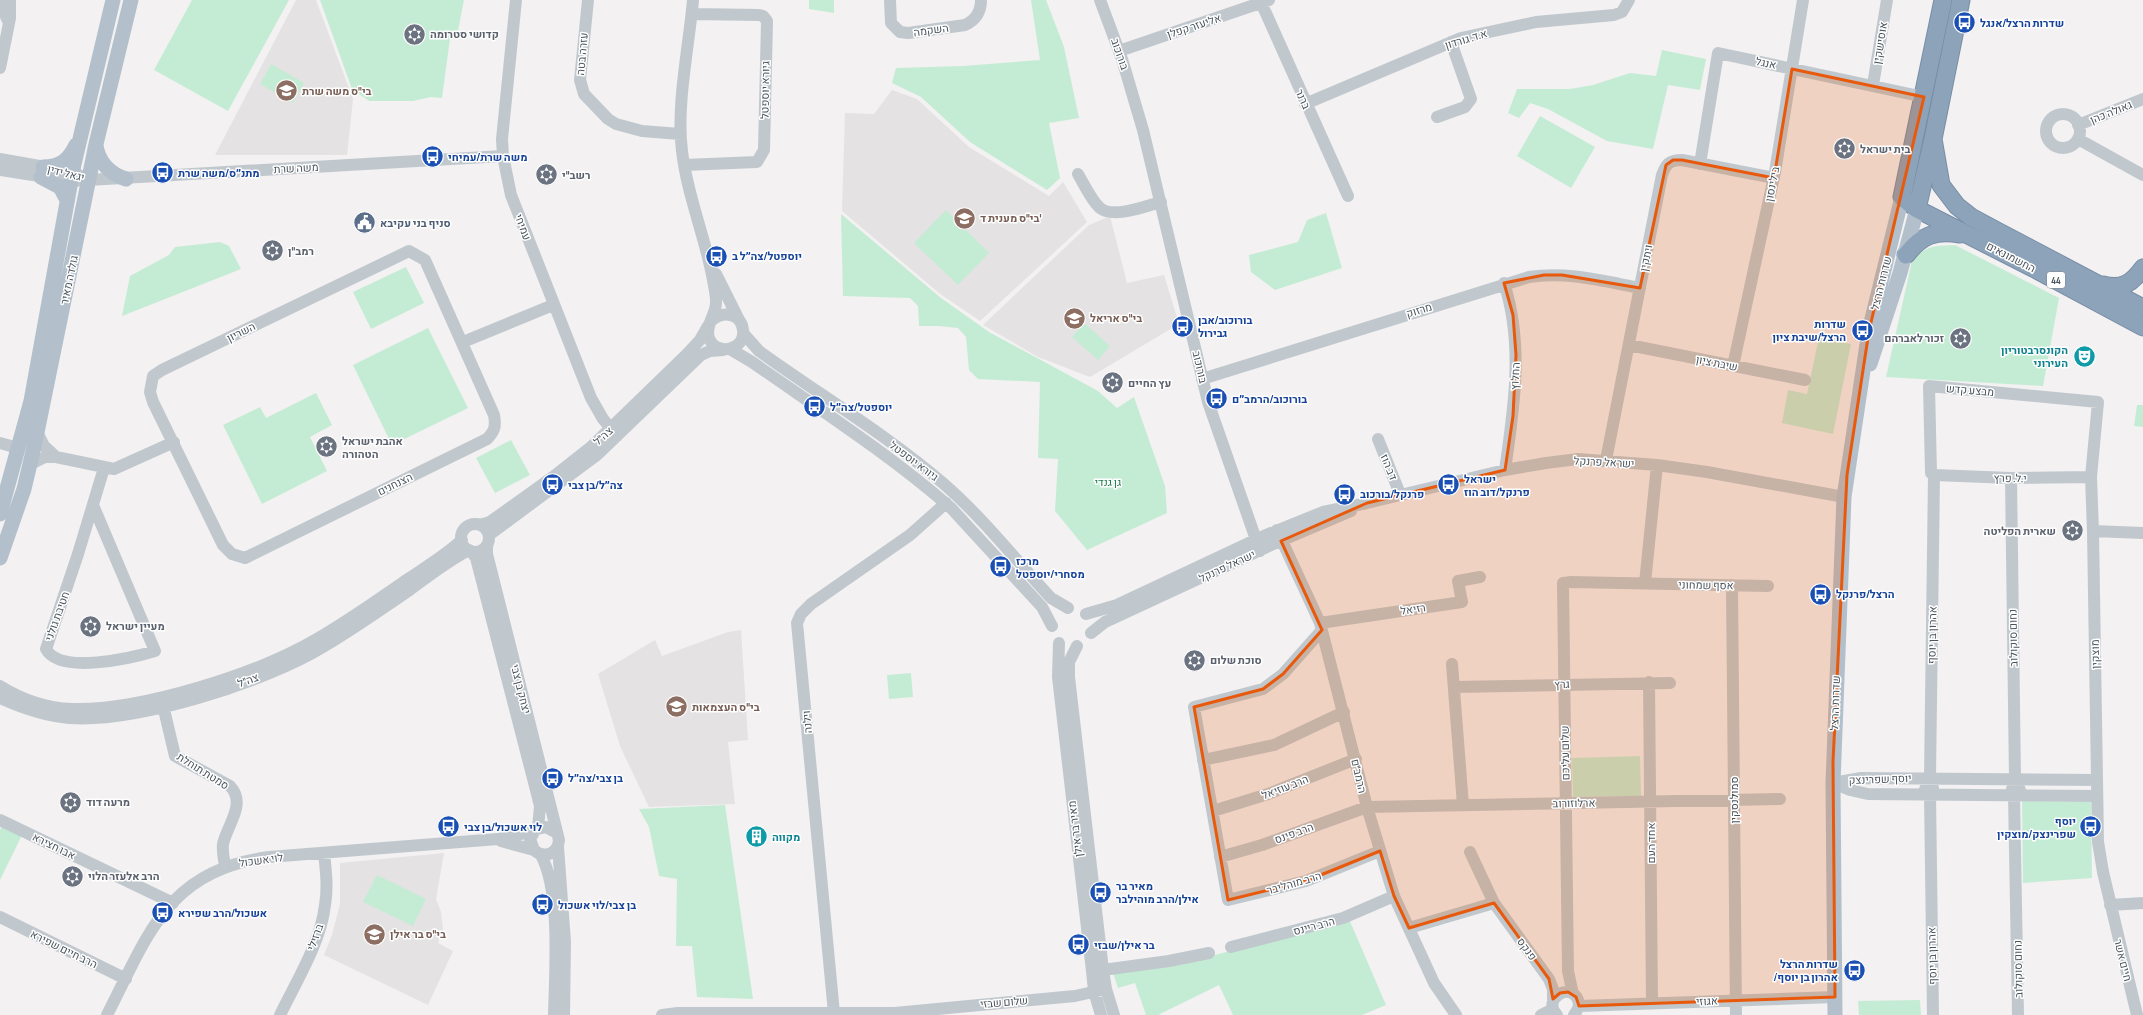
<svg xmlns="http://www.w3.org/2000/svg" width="2143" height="1015" font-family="'Sofia Sans Condensed',Heebo,sans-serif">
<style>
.education{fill:#e4e2e2}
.green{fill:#c4ecd4}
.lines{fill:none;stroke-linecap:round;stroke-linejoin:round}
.highway-casing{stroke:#788ea6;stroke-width:19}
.minor{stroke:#c0c8ce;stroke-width:12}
.major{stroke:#b3c0cc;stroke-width:15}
.highway{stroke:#8da3ba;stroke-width:17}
.marked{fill:#e8590c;fill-opacity:0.2;stroke:#e8590c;stroke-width:3;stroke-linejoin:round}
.labels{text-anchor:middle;stroke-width:3;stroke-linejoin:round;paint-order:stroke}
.shield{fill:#fff;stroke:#80878d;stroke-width:1}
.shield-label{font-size:10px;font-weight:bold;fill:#4a545c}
.transit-label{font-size:11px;font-weight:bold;fill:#164399;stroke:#fff;text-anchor:start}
.street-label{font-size:11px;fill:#4a545c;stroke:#fff}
.worship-label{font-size:11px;font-weight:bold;fill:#5b616d;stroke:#fff;text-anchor:start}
.education-label{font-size:11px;font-weight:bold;fill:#785e54;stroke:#fff;text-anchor:start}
.service-label{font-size:11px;font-weight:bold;fill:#4e5e75;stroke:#fff;text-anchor:start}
.culture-label{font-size:11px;font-weight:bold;fill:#0d838f;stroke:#fff;text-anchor:end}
.park-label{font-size:11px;fill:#20784d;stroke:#fff}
</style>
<rect width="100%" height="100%" fill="#f3f1f1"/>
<!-- education -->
<path class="education" d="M296 0H316L353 99 347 155H215Z
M892 90 917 99 969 147 1049 196 1063 182 1087 222 980 321 939 293 842 211 845 113 874 114Z
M1110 216 1127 283 1164 275 1179 324 1090 377 1038 357 983 325 1089 225Z
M741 630 748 740 728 742 735 804 649 807 620 746 598 674 655 640 662 656 728 632Z
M444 853 436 899 441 912 443 930 438 943 453 951 428 1005 324 955 332 935 340 904V863Z"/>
<!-- green -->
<path class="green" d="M192 0H289L228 111 154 70Z
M320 0H464L458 31H451L442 98 431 97 413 101H369L352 89Z
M809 0H834V13L809 9Z
M1031 0H1046L1064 47 1079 118 1049 123 1060 178 1047 190 970 142 921 97 892 83 896 68 963 66 1040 60Z
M1662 50 1706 59 1700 90 1668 85 1653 149 1607 141 1548 109 1530 103 1519 118 1508 113 1517 89H1570L1593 85 1630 73 1656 76Z
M271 64 304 83 293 103 260 84Z
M1540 116 1595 147 1571 188 1517 156Z
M946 210 989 253 958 285 914 243Z
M1326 213 1342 268 1275 290 1251 272 1249 255 1298 242 1307 220Z
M841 214 941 298 989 332 1098 391 1117 408 1134 397 1165 486 1167 513 1087 550 1055 511 1058 459 1038 458 1040 382 978 379 969 370 966 337 958 328 938 326H919L918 306 910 298 843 296Z
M220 242 229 246 241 269 122 316 130 276 169 255 175 247Z
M1955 245 2059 298 2043 386 1886 377 1912 261C1927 245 1934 246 1955 245Z
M406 267 424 303 371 329 353 292Z
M1084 323 1110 346 1098 360 1072 337Z
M428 328 468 408 392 445 353 365Z
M1819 337 1851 344 1833 434 1782 423 1788 390 1807 394Z
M316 393 332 425 310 437 327 471 262 504 223 425 260 407 266 418Z
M2137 405H2143V427L2134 426Z
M511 440 530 475 495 493 476 458Z
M911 673 913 697 889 699 887 675Z
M1640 756 1641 796 1573 797 1572 758Z
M2022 801 2091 802 2092 878 2023 883Z
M725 805 753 999 697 997 692 946H676L677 879 659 876 649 827 639 809Z
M2 826 22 835 0 880V830Z
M377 875 426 899 413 926 363 902Z
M1349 919 1386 1005 1362 1015H1233L1219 985 1158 1015H1146L1135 983 1118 988 1113 973 1200 959Z
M1920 1000 1921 1015H1859L1858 1001Z"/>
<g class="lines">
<defs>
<path id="highway" d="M1933 139 1941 185 1957 206 1971 217 1999 232 2143 308
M1902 197 1917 209 2035 269 2143 327
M1902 197 1943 0
M1917 209 1933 139 1961 0
M1906 255C1922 235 1935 230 1960 234
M2103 285C2122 290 2132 283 2143 268"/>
</defs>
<!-- highway casing -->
<use href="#highway" class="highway-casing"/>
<!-- minor -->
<path class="minor" d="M516 0 502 139 503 156 511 195 591 398 603 419 617 436
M588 0 580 80 584 94 608 119 616 124 642 131 680 134
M693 0C689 46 676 106 682 151 687 195 705 236 713 280 714 287 716 294 716 301 717 314 704 326 709 338 716 357 746 350 743 330 741 312 722 311 711 321
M890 0 891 23 900 32 908 33 965 25C976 20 981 12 981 0
M1100 0 1122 59 1143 130 1208 402 1260 551
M1260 0 1348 196
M0 1 7 19
M1119 51 1269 0
M0 68 10 18V0
M1873 85 1887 0
M1305 104 1461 38 1536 22 1614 15 1622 12 1629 0
M2046 131a17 17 0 1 1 34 0a17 17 0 1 1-34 0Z
M1437 117 1465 107 1471 99 1451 42
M2078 125 2143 99
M2078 139 2143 175
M0 159 73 172 81 176
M1700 164 1718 53 1924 97
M684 165 757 162 764 150 767 21 763 16 759 15 692 14
M0 170 71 181 503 156
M1078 174C1084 184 1091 200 1100 208 1113 219 1146 206 1161 202
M409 251 425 260 494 415C496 426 495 431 487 439L245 558 232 554 223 545 153 402 150 392 153 376 162 370Z
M716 274 739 320
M1504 283C1524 344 1514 408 1505 470
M743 333 759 351C820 395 887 435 944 484 983 518 1016 560 1051 598L1068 608
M463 342 553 305
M1629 345 1805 380
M730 349 752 362C819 409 889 454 951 508L1042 607 1052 626
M1733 366 1775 172 1803 0
M1202 379 1529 277C1566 271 1603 281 1640 288
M37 432 44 446 56 457
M1378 439 1400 494
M0 443 18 448
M1606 460 1662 175C1666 164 1669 160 1682 160L1774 178
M29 465 45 457H56L114 469 174 442
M2091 477 2011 478 1934 475 1931 473 1929 386 2098 402 2091 477 2093 531 2098 842 2103 872 2137 1015
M2011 478 2015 779 2022 795
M93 505 155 651C132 658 60 675 46 649L78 554 104 468
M461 538a14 14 0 1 1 28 0a14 14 0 1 1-28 0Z
M480 525 490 522 553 477 591 447 686 355 700 340 708 326
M1277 530 1320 623 1367 807 1394 896 1434 983 1456 1015
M2093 531 2143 533
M489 535 597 455 701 355 710 351 723 350
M487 545V554L559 840C558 854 544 859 534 850L530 839 536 829 546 827 557 833
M471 551 476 558 537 794 540 806 538 828
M1645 583 1657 465
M1732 585 1736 1015
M1086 614 1117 605 1266 535 1323 512 1367 503 1505 470 1546 463 1578 459 1657 465 1707 472 1844 497
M1320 623 1462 602 1458 581 1480 577
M1322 630 1283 674 1263 689 1194 707 1228 900 1306 881 1380 851
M1091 633 1105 622 1271 545 1351 511
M1059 643 1058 677 1092 971 1094 991 1101 1015
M1077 646 1069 662V677L1103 970 1106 989 1114 1015
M1452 664 1463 805
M1649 682 1652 1003
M0 686C21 699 47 708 72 709 141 711 257 674 317 639 348 621 378 600 408 579 426 567 446 555 462 540
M1454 687 1670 683
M0 698C22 708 44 716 69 718 136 723 266 682 323 647 353 629 382 609 411 589 430 575 448 561 469 550
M162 701 175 756 230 786C247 804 227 825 223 844 222 852 224 859 225 866
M1203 760 1274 745 1344 712
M1833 783 1850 790 1868 794 2097 796
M1833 783 1861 778 2097 780
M2012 789 2014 795 2018 1015
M1923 794 1930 778 1934 475
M1213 811 1268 794 1356 759
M0 820 173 903
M501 841 534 850
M558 847 565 942 564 1015
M1470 852 1494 903 1549 979 1553 989V999
M541 855C561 892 555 972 554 1015
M1220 857 1262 845 1367 807 1780 799
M2110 905 2143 903
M0 917 126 979
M1409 928 1494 903
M1231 947 1343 918 1394 896
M1103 970 1169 961 1209 953
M1573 994 1568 971 1563 583 1571 582 1768 586
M1579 1006 1835 997
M834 1013 797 623 801 614 811 604 910 535 946 503
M107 1015C149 933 167 871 269 857L498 839 534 831
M280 1015C296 982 321 942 325 905 328 888 326 871 324 853
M662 1015 678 1013H895L1075 996 1106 989
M1541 1015 1553 1009
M1557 1015C1541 999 1571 981 1578 1000 1580 1006 1578 1010 1574 1015
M1933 1015 1930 794 1933 788"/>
<!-- major -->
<path class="major" d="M96 145C98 162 110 174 126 179
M43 167C60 167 69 160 76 145
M41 177 60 187 67 200
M1870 364 1900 273 1917 209
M0 514 31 401 74 164 113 0
M0 558 24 489 34 447 96 144 131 0
M1835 1015 1833 783 1844 497 1869 331 1902 197"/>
<!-- highway -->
<use href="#highway" class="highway"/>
</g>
<!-- marked area -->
<path class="marked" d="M1792 69 1924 97 1869 331 1847 475 1833 762 1835 997 1579 1006 1576 997 1568 992 1560 993 1553 999 1549 979 1494 903 1409 928 1394 896 1380 851 1306 881 1228 900 1194 707 1263 689 1283 674 1322 630 1281 541 1367 503 1505 470 1513 416 1516 355 1513 315 1504 283 1544 275H1562L1640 288 1666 165 1673 160H1682L1774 178Z"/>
<!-- icons -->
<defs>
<symbol id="bus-disc" viewBox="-11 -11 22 22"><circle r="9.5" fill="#1a4fb4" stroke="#fff"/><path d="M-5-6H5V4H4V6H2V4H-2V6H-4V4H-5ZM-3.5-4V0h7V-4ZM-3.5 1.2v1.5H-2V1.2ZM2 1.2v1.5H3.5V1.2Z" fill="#fff"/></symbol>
<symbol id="synagogue-disc" viewBox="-11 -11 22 22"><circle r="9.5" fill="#6b7280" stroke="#fff"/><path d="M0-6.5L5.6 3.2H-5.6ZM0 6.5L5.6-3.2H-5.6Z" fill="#fff"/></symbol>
<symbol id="school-disc" viewBox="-11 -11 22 22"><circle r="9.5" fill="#8d6e63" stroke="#fff"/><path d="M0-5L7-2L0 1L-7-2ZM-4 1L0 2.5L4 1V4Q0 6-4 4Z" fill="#fff"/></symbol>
<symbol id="civic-disc" viewBox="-11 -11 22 22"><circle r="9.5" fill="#5c6f8a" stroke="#fff"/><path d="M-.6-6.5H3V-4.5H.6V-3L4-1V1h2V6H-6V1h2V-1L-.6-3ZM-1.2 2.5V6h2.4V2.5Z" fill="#fff"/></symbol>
<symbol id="theatre-disc" viewBox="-11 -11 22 22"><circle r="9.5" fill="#0f9aa8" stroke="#fff"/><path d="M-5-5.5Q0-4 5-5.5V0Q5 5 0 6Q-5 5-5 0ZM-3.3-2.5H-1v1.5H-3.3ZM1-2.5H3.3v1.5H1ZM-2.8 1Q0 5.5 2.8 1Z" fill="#fff"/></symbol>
<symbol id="building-disc" viewBox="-11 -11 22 22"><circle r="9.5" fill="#0f9aa8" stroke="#fff"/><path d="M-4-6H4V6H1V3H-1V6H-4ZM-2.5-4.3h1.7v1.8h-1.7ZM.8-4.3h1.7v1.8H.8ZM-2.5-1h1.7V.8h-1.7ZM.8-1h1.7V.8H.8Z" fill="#fff"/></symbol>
</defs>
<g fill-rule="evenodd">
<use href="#bus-disc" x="1952" y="10" width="25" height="25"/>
<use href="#synagogue-disc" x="402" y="22" width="25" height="25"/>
<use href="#school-disc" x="274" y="78" width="25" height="25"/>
<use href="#synagogue-disc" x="1832" y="136" width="25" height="25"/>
<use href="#bus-disc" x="420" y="144" width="25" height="25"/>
<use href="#bus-disc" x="150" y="160" width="25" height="25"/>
<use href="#synagogue-disc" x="534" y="162" width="25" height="25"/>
<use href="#school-disc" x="952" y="206" width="25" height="25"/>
<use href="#civic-disc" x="352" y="210" width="25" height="25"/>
<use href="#synagogue-disc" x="260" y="238" width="25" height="25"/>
<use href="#bus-disc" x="704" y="244" width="25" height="25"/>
<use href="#school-disc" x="1062" y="306" width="25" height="25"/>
<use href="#bus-disc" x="1170" y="314" width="25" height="25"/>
<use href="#bus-disc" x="1850" y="318" width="25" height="25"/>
<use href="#synagogue-disc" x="1948" y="326" width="25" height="25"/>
<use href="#theatre-disc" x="2072" y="344" width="25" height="25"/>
<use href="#synagogue-disc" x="1100" y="370" width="25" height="25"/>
<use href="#bus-disc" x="1204" y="386" width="25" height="25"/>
<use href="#bus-disc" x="802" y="394" width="25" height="25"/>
<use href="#synagogue-disc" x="314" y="434" width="25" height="25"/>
<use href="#bus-disc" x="540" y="472" width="25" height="25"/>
<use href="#bus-disc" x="1436" y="472" width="25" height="25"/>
<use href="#bus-disc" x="1332" y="482" width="25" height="25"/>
<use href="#synagogue-disc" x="2060" y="518" width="25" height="25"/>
<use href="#bus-disc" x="988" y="554" width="25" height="25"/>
<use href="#bus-disc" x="1808" y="582" width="25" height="25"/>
<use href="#synagogue-disc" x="78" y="614" width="25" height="25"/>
<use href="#synagogue-disc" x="1182" y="648" width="25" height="25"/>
<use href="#school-disc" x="664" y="694" width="25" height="25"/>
<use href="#bus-disc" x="540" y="766" width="25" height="25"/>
<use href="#synagogue-disc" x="58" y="790" width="25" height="25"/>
<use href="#bus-disc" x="436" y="814" width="25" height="25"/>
<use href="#bus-disc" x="2078" y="814" width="25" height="25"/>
<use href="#building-disc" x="744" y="824" width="25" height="25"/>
<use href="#synagogue-disc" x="60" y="864" width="25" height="25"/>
<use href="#bus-disc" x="1088" y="880" width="25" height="25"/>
<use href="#bus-disc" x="530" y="892" width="25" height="25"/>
<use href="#bus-disc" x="150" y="900" width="25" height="25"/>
<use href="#school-disc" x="362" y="922" width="25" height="25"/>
<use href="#bus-disc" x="1066" y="932" width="25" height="25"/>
<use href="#bus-disc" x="1842" y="958" width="25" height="25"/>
</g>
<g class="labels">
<!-- shield labels -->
<rect class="shield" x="2047" y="272" width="18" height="16" rx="3"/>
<g class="shield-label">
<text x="2056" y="284">44</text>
</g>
<!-- transit labels -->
<g class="transit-label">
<text x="1980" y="27">שדרות הרצל/אנגל</text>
<text x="448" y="161">משה שרת/עמיחי</text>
<text x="178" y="177">מתנ״ס/משה שרת</text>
<text x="732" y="260">יוספטל/צה״ל ב</text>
<text x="1198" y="324">בורוכוב/אבן<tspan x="1198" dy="13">גבירול</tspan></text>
<text x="1846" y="328" text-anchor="end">שדרות<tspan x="1846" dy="13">הרצל/שיבת ציון</tspan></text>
<text x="1232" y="403">בורוכוב/הרמב״ם</text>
<text x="830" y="411">יוספטל/צה״ל</text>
<text x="1464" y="483">ישראל<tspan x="1464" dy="13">פרנקל/דוב הוז</tspan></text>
<text x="568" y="489">צה״ל/בן צבי</text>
<text x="1360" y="498">פרנקל/בורכוב</text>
<text x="1016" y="565">מרכז<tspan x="1016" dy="13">מסחרי/יוספטל</tspan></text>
<text x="1836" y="598">הרצל/פרנקל</text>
<text x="568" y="782">בן צבי/צה״ל</text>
<text x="2076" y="825" text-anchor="end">יוסף<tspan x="2076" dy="13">שפרינצק/מוצקין</tspan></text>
<text x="464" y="831">לוי אשכול/בן צבי</text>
<text x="1116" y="890">מאיר בר<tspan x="1116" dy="13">אילן/הרב מוהילבר</tspan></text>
<text x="558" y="909">בן צבי/לוי אשכול</text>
<text x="178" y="917">אשכול/הרב שפירא</text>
<text x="1094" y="949">בר אילן/שבזי</text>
<text x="1838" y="968" text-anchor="end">שדרות הרצל<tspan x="1838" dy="13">/אהרון בן יוסף</tspan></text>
</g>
<!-- street labels -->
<g class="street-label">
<text transform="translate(1194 26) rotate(-18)" y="4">אליעזר קפלן</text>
<text transform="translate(931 30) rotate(-8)" y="4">השקמה</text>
<text transform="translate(1466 39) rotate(-17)" y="4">א.ד. גורדון</text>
<text transform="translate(1880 43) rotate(-81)" y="4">אוסישקין</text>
<text transform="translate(582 54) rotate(-85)" y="4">עזרה בטה</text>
<text transform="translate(1120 54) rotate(71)" y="4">בורוכוב</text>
<text transform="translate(1766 63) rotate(12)" y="4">אנגל</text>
<text transform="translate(765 90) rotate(-89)" y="4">גיורא יוספטל</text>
<text transform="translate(1303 99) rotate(66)" y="4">ברנר</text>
<text transform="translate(2111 112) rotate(-22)" y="4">גאולה כהן</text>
<text transform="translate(296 168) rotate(-3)" y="4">משה שרת</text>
<text transform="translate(66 173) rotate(14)" y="4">יגאל ידין</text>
<text transform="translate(1772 184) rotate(-79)" y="4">בילינסון</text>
<text transform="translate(523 227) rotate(69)" y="4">עמיחי</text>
<text transform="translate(2011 257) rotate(27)" y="4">החשמונאים</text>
<text transform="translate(1646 258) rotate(-79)" y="4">ויתקין</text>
<text transform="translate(69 280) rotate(-78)" y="4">גולדה מאיר</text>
<text transform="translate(1881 283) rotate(-76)" y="4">שדרות הרצל</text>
<text transform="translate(1419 310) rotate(-17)" y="4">מרזוק</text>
<text transform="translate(241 332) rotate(-26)" y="4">השריון</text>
<text transform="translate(1717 363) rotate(11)" y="4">שיבת ציון</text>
<text transform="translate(1200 367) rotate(77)" y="4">בורוכוב</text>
<text transform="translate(1515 376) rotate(-87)" y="4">החלוץ</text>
<text transform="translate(1970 390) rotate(5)" y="4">מבצע קדש</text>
<text transform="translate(603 436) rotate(-42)" y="4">צה"ל</text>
<text transform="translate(914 461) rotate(37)" y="4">גיורא יוספטל</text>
<text transform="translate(1604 462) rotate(3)" y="4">ישראל פרנקל</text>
<text transform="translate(1389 467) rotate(68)" y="4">דב הוז</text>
<text transform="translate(2010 478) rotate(1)" y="4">י.ל. פרץ</text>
<text transform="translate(395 484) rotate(-26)" y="4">הצנחנים</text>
<text transform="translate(1227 566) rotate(-25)" y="4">ישראל פרנקל</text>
<text transform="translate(1706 585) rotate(1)" y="4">אסף שמחוני</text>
<text transform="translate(1413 609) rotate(-8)" y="4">רזיאל</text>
<text transform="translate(57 616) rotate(-70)" y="4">חטיבת גולני</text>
<text transform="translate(1932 635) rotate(-89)" y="4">אהרון בן יוסף</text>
<text transform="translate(2013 638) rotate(-91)" y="4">נחום סוקולוב</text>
<text transform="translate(2095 654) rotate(-91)" y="4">מוצקין</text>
<text transform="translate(248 680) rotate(-20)" y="4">צה"ל</text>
<text transform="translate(1562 684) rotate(-1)" y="4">גרץ</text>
<text transform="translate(521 689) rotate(76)" y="4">יצחק בן צבי</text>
<text transform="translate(1835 703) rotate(-88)" y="4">שדרות הרצל</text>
<text transform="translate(807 722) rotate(-95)" y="4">וילנה</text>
<text transform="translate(1565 753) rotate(-91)" y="4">שלום עליכם</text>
<text transform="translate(203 771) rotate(32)" y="4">סמטת תוחלת</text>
<text transform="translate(1359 776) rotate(77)" y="4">הרמב"ם</text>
<text transform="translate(1880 779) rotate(-2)" y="4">יוסף שפרינצק</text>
<text transform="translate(1285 787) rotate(-21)" y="4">הרב עוזיאל</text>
<text transform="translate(1734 800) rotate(-90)" y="4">סמולנסקין</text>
<text transform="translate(1574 803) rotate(-1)" y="4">ארלוזורוב</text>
<text transform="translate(1075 829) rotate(-97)" y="4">מאיר בר אילן</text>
<text transform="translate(1294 833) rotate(-20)" y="4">הרב פינס</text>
<text transform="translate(1651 843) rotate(-90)" y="4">אחד העם</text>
<text transform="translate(54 846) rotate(26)" y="4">אבו חצירא</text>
<text transform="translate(261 860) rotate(-8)" y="4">לוי אשכול</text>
<text transform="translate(1294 883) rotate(-16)" y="4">הרב מוהליבר</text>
<text transform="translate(1314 926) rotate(-15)" y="4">הרב ריינס</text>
<text transform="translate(315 937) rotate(-70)" y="4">ברזילי</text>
<text transform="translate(64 949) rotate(26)" y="4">הרב חיים שפירא</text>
<text transform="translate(1527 949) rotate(54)" y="4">פנקס</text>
<text transform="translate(1932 956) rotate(-91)" y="4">אהרון בן יוסף</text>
<text transform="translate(2123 960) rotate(76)" y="4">חיים אשר</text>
<text transform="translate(2018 969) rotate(-91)" y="4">נחום סוקולוב</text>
<text transform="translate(1707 1001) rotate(-2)" y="4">אגוזי</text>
<text transform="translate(1004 1002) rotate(-5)" y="4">שלום שבזי</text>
</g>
<!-- worship labels -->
<g class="worship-label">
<text x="430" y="38">קדושי סטרומה</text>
<text x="1860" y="153">בית ישראל</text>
<text x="562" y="179">רשב"י</text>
<text x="288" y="255">רמב"ן</text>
<text x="1944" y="342" text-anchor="end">זכור לאברהם</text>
<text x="1128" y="387">עץ החיים</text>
<text x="342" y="445">אהבת ישראל<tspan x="342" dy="13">הטהורה</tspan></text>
<text x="2056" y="535" text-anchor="end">שארית הפליטה</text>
<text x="106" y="630">מעיין ישראל</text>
<text x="1210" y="664">סוכת שלום</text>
<text x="86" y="806">מרעה דוד</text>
<text x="88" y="880">הרב אלעזר הלוי</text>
</g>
<!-- education labels -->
<g class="education-label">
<text x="302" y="95">בי"ס משה שרת</text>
<text x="980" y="222">בי"ס מענית ד'</text>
<text x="1090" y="322">בי"ס אריאל</text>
<text x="692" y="711">בי"ס העצמאות</text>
<text x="390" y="938">בי"ס בר אילן</text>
</g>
<!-- service labels -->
<g class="service-label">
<text x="380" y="227">סניף בני עקיבא</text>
</g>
<!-- culture labels -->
<g class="culture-label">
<text x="2068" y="354">הקונסרבטוריון<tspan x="2068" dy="13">העירוני</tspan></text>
<text x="772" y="841" text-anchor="start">מקווה</text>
</g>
<!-- park labels -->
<g class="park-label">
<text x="1108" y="486">גן גנדי</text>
</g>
</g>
</svg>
